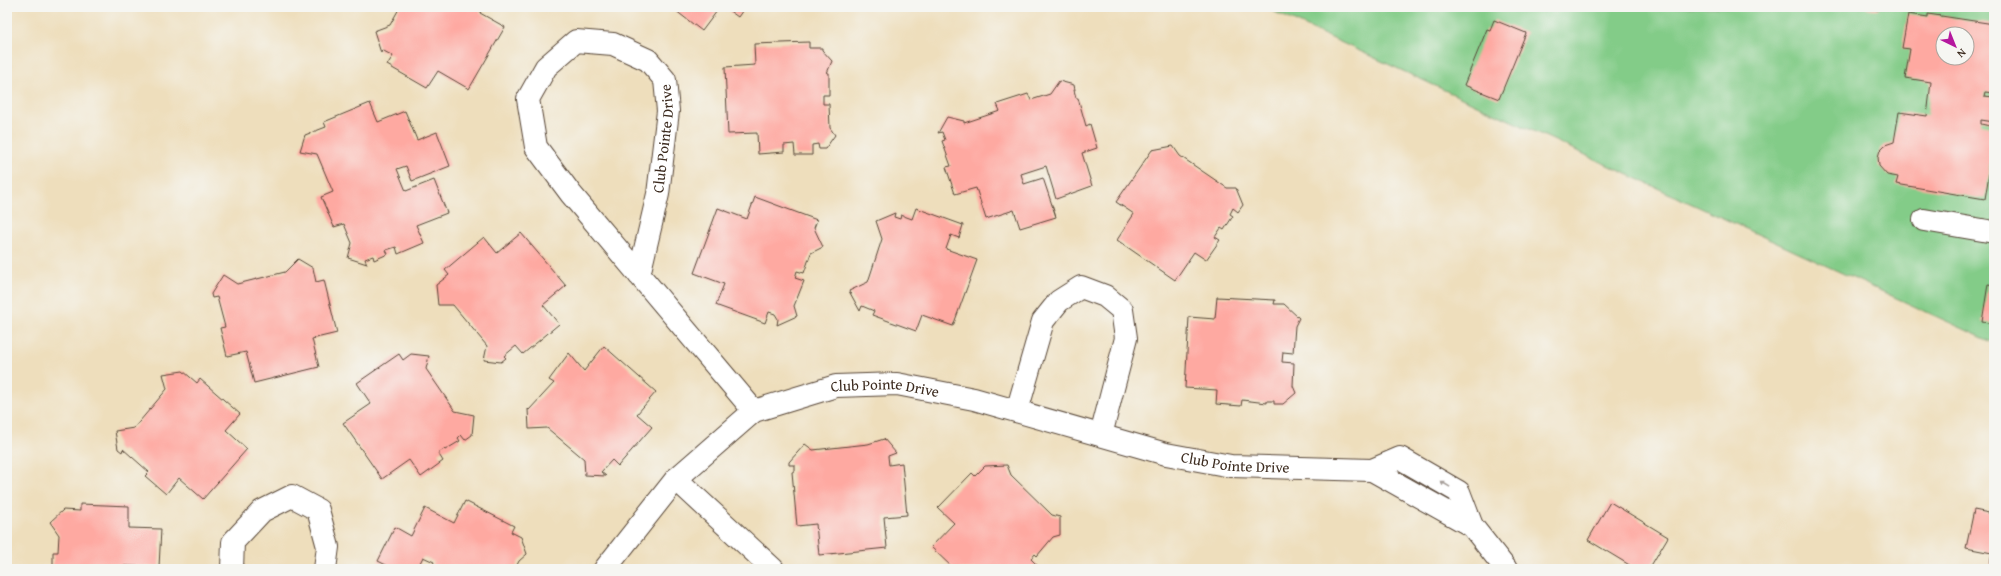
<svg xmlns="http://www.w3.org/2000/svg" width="2001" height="576" font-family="'Gentium Book Plus',serif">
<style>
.green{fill:#83cc88;stroke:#5f7b53;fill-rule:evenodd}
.building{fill:#fea9a1;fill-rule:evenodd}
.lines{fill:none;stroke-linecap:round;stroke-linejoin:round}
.minor-casing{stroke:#564536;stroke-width:24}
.minor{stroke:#fff;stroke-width:22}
.oneway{fill:#a79f9a}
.labels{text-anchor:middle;stroke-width:3.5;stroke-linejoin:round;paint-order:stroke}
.street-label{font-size:15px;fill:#3b2a1e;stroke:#f6f6f2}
</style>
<rect width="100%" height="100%" fill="#f6f6f2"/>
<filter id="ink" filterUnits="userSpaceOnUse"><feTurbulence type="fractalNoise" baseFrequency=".025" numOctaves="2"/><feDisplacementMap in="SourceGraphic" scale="8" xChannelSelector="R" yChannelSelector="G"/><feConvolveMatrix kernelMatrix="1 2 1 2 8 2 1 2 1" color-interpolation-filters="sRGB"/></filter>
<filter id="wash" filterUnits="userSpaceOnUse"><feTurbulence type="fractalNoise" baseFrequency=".012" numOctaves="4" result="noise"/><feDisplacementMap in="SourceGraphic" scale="16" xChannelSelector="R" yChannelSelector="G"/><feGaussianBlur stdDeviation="0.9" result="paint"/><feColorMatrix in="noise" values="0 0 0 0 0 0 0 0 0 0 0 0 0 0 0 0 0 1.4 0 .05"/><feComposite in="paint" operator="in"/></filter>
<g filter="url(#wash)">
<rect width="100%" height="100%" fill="#eedebc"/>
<!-- green -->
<path class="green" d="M1264 7H1994V343ZM1943 34H1967V58H1943Z"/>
<g id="blocks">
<!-- building -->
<path class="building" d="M400 7H483L480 13 505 27 469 89 438 71 427 88 387 65 393 56 382 50 381 53 374 31 390 25Z
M671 7H720L702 31Z
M724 7H745L738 17Z
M1863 7H1879L1878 10Z
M1908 14 1928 17V14L1994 24V93L1985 92 1984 96 1994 97V122L1981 120V124L1994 127V155L1992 156 1985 199 1896 184 1898 177 1887 175 1879 166 1878 157 1880 150 1885 145 1894 142 1899 112 1927 116 1931 82 1905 78 1910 49 1902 48ZM1943 34H1967V58H1943Z
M1494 20 1526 33 1499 99 1464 85 1487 29 1490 30Z
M809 42V48H822V50L832 61 827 73H829V95H823V104H829L830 128 835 135 825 149H819L818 144 812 145V155H795L794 144 784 145V152L758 154 757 133 728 134 725 67 755 65 754 44Z
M1059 81 1074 85 1075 90H1074L1076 98H1078L1086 126 1090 124 1097 148 1082 153 1092 186 1056 199 1046 166 1021 174 1024 184 1043 178 1056 217 1020 228 1014 210 986 219 976 188 955 194 946 167 951 166 942 141 945 140 942 132 938 133 947 117 964 121V123L1000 111 997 104 1028 94 1031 100 1050 94Z
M370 103 378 122 405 111 417 140 437 132 450 166 412 181 406 166 397 169 406 191 434 180 447 213 416 225 424 243 398 254 396 247 386 250 388 254 374 260 373 256 365 259 367 264 348 258 352 243 344 224 334 227 321 197 333 192 317 154 300 151 305 135 326 127 324 122Z
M1173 146 1180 156 1227 188H1236L1243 205 1238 212 1233 208 1230 214 1233 216 1224 230 1221 228 1215 237 1220 240 1206 260 1194 252 1175 280 1117 240 1134 214 1116 202 1152 150Z
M755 197 817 220 814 228 823 247 811 253 804 273 797 271 795 278 804 281 794 306 797 316 777 325 778 319 775 314 769 312 765 323 718 306 716 305 724 284 694 273 718 208 747 219Z
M916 208 963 225 959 238 951 235 946 249 977 260 953 326 922 315 916 331 872 315 874 311 862 306 860 311 849 291 868 282 882 239 876 221 895 213 894 217 900 219 901 215 912 219Z
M521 233 566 286 543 305 559 324 523 354 516 346 504 356 506 358 501 362 484 360 487 346 453 305H438L436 285 449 275 445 270 484 237 497 253Z
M298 259 313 268 316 282 324 280 337 333 312 339 319 367 254 383 246 352 227 356 220 328 225 327 217 297 212 298 211 294 223 275 237 284 285 272Z
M1988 284 1994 285V324L1982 322Z
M1217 297 1275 300 1274 304H1284L1299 318 1295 326 1293 353 1283 352 1282 362 1294 363 1293 386 1296 393 1283 404H1274V401H1267V403L1242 400 1241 406 1216 404 1217 390 1185 388 1189 317 1215 319Z
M604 346 656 392 637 414 652 427 618 466 612 460 601 472 606 476 585 475 584 459 547 428 529 429 528 409 529 410 554 383 549 380 569 353 584 371Z
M399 354 403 360 411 354 429 356 426 369 455 411 474 415 472 435 465 440 461 435 458 438 460 441 445 450 444 449 438 453 443 461 421 477 409 460 382 479 343 423 371 404 357 383Z
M183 371 197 383 200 379 240 414 226 430 247 449 203 499 179 478 166 494 145 476 149 472 123 449 122 452 118 449 115 431 134 428 167 389 163 374Z
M884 439 896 453 888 456 889 465 902 463 907 515 884 517 887 548 819 555 816 524 797 526 792 472 795 471V465H789V462L805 444 813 450 868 444Z
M1007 465 1011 475 1052 515 1060 517V535L1053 537 1037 556 1035 554 1031 559 1037 565 1033 569H954L931 547 954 523 938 508 972 473 975 476 985 466Z
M465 501 514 526 511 532 521 537 527 554 519 561 515 569H431L434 562 423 557 417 569H394L378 561 395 527 411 536 425 508 454 523Z
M1610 502 1668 537 1649 569H1636L1588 540Z
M80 504 129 506V528L161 529 159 567 124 566V569H53V552H58L59 535 50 522 63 510 80 511Z
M1974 510 1994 514V569H1989L1992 553 1966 548Z"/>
</g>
</g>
<g filter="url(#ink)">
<use href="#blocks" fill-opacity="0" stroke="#564536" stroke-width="1"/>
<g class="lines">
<defs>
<g id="minor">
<path d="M1924 220 1994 232"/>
<path id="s1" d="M639 275 658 194 668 111 665 80 648 60 613 44 576 41 546 67 528 99 536 147 571 194 754 411"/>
<path d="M1017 411 1043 321 1059 301 1081 287 1105 296 1122 310 1126 338 1101 435"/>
<path d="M1372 470 1472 526"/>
<path d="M676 479 773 569"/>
<path d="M232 569 233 542 262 511 292 496 318 510 328 547 325 569"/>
<path id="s2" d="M605 569 676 479 754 411 836 386 897 384 974 399 1166 454 1231 466 1372 470 1400 458 1459 492 1472 526 1506 569"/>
</g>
</defs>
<!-- minor casing -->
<use href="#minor" class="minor-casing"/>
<!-- minor -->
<use href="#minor" class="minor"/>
</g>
<!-- one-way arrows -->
<defs><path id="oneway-solid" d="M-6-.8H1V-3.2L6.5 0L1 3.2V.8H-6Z"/></defs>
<use class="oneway" href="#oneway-solid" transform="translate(1445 484) rotate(-149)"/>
</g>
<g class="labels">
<!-- street labels -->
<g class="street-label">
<text dy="5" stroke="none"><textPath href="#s1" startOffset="139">Club Pointe Drive</textPath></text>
<text dy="5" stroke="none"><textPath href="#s2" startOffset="353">Club Pointe Drive</textPath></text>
<text dy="5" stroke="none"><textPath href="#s2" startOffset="713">Club Pointe Drive</textPath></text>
</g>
</g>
<!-- margin -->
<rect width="2001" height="576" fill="none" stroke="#f6f6f2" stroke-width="24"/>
<!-- north arrow -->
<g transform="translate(1955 46) rotate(137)"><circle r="19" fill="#f6f6f2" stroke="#aba49d"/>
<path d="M0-3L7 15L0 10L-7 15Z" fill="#b5179e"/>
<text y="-6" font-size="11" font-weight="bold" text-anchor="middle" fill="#3b2a1e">N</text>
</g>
</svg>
